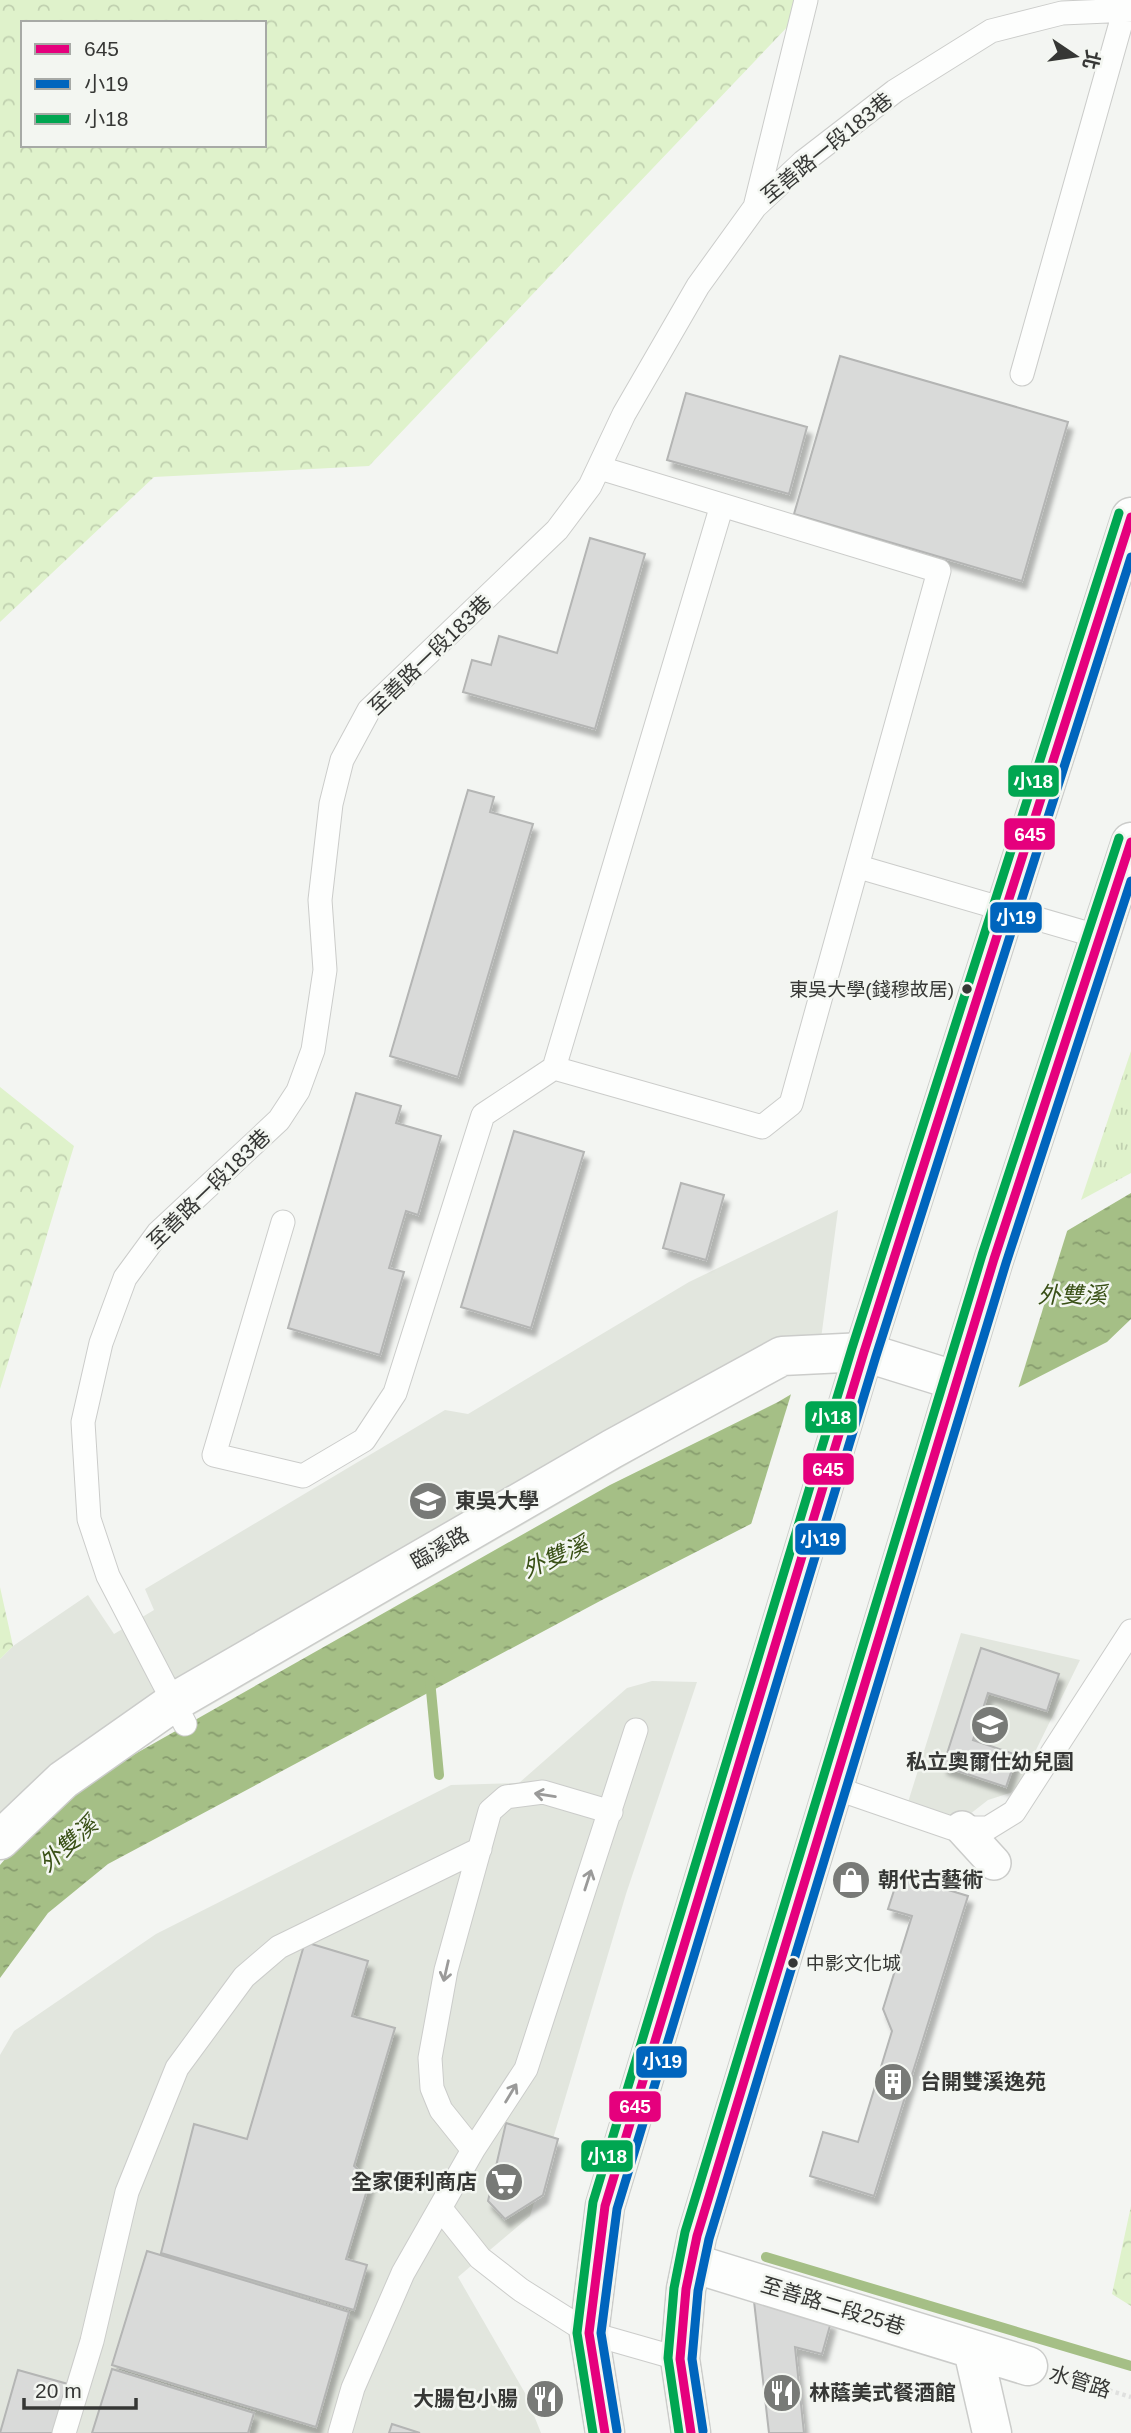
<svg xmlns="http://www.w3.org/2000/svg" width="1131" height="2433" viewBox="0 0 1131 2433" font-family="Arial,'Noto Sans TC',sans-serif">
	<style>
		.built { fill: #e2e6de }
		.grass { fill: url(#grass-tufts) }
		.forest { fill: url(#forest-crowns); fill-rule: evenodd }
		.water { fill: url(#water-ripples) }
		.pier { fill: #f3f5f2 }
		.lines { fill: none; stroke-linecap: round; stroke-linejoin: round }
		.stream { stroke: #a5bf86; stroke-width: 10 }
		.building { fill: #d9dad9; stroke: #b4b5b4; stroke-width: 2; filter: url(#shadow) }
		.service-casing { stroke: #cbccca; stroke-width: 25 }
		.pedestrian-casing { stroke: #cbccca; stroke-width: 36 }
		.minor-casing { stroke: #cbccca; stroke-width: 41 }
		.secondary-casing { stroke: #cbccca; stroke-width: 41 }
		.path { stroke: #dfe0df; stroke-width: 4.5; stroke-dasharray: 3.5 3.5; stroke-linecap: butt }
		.service { stroke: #fdfefd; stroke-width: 23 }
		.pedestrian { stroke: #fdfefd; stroke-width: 33 }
		.minor { stroke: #fdfefd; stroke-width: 38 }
		.secondary { stroke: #fdfefd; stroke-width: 38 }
		.bus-1-casing { stroke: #f3f6f1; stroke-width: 14 }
		.bus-2-casing { stroke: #f3f6f1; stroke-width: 14 }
		.bus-3-casing { stroke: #f3f6f1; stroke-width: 14 }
		.bus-1 { stroke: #e5007d; stroke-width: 9 }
		.bus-2 { stroke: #0065bd; stroke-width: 9 }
		.bus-3 { stroke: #00a651; stroke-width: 9 }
		.oneway { stroke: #9a9a99 }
		.bus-dot { fill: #363735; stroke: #f3f6f1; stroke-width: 2.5 }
		.labels { text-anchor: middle; stroke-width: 5; stroke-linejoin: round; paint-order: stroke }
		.bus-label { font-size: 19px; fill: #363735; stroke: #f3f6f1; text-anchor: end }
		.street-label { font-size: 21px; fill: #363735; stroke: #f3f6f1 }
		.poi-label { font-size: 21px; font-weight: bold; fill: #363735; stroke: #f3f6f1; text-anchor: start }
		.water-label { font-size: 23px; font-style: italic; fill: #395016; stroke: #f3f6f1 }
		.line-badge { stroke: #f3f6f1; stroke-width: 2.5 }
		.badge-label { font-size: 19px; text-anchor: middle; font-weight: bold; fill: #fff }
	</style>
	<defs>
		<pattern id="grass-tufts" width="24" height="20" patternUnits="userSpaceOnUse" patternTransform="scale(1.75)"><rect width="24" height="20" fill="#dff2cb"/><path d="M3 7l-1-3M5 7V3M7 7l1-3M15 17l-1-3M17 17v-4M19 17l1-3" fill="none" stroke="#c0d0af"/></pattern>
		<pattern id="forest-crowns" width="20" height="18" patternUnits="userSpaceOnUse" patternTransform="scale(1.75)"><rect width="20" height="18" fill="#dff2cb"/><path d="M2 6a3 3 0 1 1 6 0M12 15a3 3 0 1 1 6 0" fill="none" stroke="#c0d0af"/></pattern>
		<pattern id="water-ripples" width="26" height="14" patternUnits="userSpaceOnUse" patternTransform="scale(1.75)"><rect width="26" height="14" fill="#a5bf86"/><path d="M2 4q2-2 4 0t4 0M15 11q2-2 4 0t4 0" fill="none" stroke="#879c6e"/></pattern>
		<filter id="shadow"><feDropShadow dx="4.5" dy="8" stdDeviation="2" flood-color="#0004"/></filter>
	</defs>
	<rect width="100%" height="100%" fill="#f3f5f2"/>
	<path class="built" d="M838,1210l-19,144 -752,434 -67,60v-189l13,-13 75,-51 26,39 40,-24 -9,-21 300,-179 23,4 221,-132z
		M961,1633l119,27 -64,131 -28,9 -23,18 -61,-3z
		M652,1681l45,1 -71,212 -96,322 -72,61 67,116 16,40h-541v-378l14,-24 142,-97 295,-149 68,-2 108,-95z"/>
	<path class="grass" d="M1131,1051v122l-50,27z"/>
	<path class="forest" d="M0,0h813l-444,466 -215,11 -154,145zM23,23h241v122h-241z
		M0,1087l74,59 -74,243z
		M0,1587l13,59 -13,13z
		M1131,2206v100l-19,-12z"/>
	<path class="water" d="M1131,1193v126l-24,23 -507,259 -492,263 -60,49 -48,65v-113l59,-68 551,-312 168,-83z"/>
	<path class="pier" d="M1069,1225l-52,167 -267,136 42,-137z"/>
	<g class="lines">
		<path class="stream" d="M430,1680l9,95
			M766,2257l365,109"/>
	</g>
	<path class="building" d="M840,356l228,66 -46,159 -228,-67z
		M686,393l121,34 -18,67 -122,-34z
		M590,538l55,16 -50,175 -132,-37 9,-32 19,5 8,-29 58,17z
		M468,790l26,7 -4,15 43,12 -75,253 -68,-21z
		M356,1093l45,13 -5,17 45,13 -23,79 -12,-4 -17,57 15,4 -24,83 -92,-27z
		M514,1131l70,21 -53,176 -70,-21z
		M681,1183l43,12 -18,65 -43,-12z
		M981,1648l78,26 -12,37 -59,-18 -15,47 44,15 -11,32 -63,-21z
		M899,1875l69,21 -94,300 -64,-20 13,-44 35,10 34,-111 -9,-22 29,-93 -24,-7z
		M305,1942l63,19 -16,55 43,12 -41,138 16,14 -24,79 21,6 -13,45 -193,-57 33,-129 53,15z
		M506,2123l52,16 -15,56 -38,24 -17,-18z
		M147,2251l202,61 -33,115 -204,-62z
		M754,2301l77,21 -9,32 -27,-7 9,86h-35z
		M112,2369l142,44 -6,20h-156z
		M18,2370l50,14 -13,49h-55z
		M392,2424l28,9h-31z"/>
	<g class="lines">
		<defs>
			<path id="service" d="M755,207l51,-207
				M1022,374l102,-362
				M859,867l241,70
				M554,1068l208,59 29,-23 148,-533 -339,-103
				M283,1222l-69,233 89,21 61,-36 31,-47 88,-278 71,-47 168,-563
				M185,1724l-77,-148 -19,-57 -6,-97 18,-79 24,-65 33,-45 121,-113 19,-29 15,-41 12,-80 -5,-70 11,-96 11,-44 27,-50 188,-180 33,-44 34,-72 74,-128 57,-79 48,-45 92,-71 96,-60 71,-18 69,-3
				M832,1787l119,41h37l26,-16 117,-181
				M473,2150l-32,-40 -9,-22 -2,-30 16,-88 44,-159 16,-14 37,-5 68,20
				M441,2209l39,49 41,32 68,43 91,26
				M64,2433l28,-92 35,-149 50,-124 67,-91 35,-30 201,-98
				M340,2433l13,-45 50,-115 70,-123 53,-81 110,-339"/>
			<path id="pedestrian" d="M962,1828l32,35"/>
			<path id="minor" d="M0,1840l63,-60 111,-78 438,-253 170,-93 82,-4 93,29
				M692,2263l336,103
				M973,2350l19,83"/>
			<path id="secondary" d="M605,2433l-16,-100 16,-127 259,-854 267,-835
				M691,2433l-11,-74 6,-70 11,-53 297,-977 137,-417"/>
		</defs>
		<use href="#service" class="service-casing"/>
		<use href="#pedestrian" class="pedestrian-casing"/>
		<use href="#minor" class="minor-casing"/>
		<use href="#secondary" class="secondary-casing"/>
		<path class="path" d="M1062,2376l69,21"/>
		<use href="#service" class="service"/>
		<use href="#pedestrian" class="pedestrian"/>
		<use href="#minor" class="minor"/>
		<use href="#secondary" class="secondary"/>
		<defs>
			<path id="bus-1" d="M605,2433l-16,-100 16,-127 259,-854 267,-835
				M691,2433l-11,-74 6,-70 11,-53 297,-977 137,-417"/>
			<path id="bus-2" d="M617,2431l-16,-98 16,-124 259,-853 255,-799
				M703,2431l-11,-72 6,-68 11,-52 297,-976 125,-382"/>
			<path id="bus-3" d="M593,2433l-16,-100 16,-131 259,-854 267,-835
				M679,2433l-11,-75 6,-70 11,-56 297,-977 137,-417"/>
		</defs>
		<use href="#bus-1" class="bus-1-casing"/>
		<use href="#bus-2" class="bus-2-casing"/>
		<use href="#bus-3" class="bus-3-casing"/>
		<use href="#bus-1" class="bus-1"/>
		<use href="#bus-2" class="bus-2"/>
		<use href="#bus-3" class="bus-3"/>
	</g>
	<defs><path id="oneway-shaft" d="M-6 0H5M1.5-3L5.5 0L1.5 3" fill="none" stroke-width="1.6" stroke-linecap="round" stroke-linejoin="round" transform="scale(1.75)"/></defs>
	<g class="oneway">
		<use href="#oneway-shaft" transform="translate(545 1795) rotate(-171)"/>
		<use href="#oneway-shaft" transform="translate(588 1880) rotate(-72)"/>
		<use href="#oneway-shaft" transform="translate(446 1971) rotate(103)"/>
		<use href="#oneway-shaft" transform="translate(511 2093) rotate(-59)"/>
	</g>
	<defs>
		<symbol id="university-disc" viewBox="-11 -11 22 22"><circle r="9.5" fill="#787a77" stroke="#f3f6f1"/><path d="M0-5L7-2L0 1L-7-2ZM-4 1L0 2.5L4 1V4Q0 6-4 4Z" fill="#fff"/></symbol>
		<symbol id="school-disc" viewBox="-11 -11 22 22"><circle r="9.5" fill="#787a77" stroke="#f3f6f1"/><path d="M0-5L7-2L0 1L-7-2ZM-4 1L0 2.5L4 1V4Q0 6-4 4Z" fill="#fff"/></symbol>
		<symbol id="shop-disc" viewBox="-11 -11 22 22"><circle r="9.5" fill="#787a77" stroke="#f3f6f1"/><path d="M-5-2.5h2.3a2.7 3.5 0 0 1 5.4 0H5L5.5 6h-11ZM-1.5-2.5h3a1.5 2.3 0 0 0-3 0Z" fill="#fff"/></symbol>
		<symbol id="building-disc" viewBox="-11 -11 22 22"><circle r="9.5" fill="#787a77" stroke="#f3f6f1"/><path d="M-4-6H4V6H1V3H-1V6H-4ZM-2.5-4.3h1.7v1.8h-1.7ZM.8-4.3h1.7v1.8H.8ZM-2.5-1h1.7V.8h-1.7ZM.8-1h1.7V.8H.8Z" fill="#fff"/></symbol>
		<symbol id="supermarket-disc" viewBox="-11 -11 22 22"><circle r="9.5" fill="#787a77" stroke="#f3f6f1"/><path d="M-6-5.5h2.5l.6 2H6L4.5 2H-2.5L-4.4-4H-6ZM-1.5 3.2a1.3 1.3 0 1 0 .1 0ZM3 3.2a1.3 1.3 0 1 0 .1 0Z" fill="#fff"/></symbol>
		<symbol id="restaurant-disc" viewBox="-11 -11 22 22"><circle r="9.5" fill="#787a77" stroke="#f3f6f1"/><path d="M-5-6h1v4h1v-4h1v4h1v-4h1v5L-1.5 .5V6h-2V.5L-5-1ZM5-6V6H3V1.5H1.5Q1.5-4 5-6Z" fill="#fff"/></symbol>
	</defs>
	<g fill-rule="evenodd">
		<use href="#university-disc" x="406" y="1479" width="44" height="44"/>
		<use href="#school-disc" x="968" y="1703" width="44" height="44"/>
		<use href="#shop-disc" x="829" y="1858" width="44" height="44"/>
		<use href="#building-disc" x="871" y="2060" width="44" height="44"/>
		<use href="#supermarket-disc" x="482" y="2160" width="44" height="44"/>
		<use href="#restaurant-disc" x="760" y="2371" width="44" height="44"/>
		<use href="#restaurant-disc" x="523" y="2377" width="44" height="44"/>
	</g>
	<g class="bus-dot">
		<circle cx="967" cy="989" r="6"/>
		<circle cx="793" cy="1963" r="6"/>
	</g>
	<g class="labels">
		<g class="bus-label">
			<text x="954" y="996">東吳大學(錢穆故居)</text>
			<text x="806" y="1970" text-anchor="start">中影文化城</text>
		</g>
		<g class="street-label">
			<text transform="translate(827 148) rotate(-39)" y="7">至善路一段183巷</text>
			<text transform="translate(430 655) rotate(-44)" y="7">至善路一段183巷</text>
			<text transform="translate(209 1189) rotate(-44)" y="7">至善路一段183巷</text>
			<text transform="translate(440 1548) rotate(-30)" y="7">臨溪路</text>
			<text transform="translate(833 2306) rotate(17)" y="7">至善路二段25巷</text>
			<text transform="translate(1080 2382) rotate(17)" y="7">水管路</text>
		</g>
		<g class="poi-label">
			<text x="455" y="1508">東吳大學</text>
			<text x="990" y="1769" text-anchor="middle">私立奧爾仕幼兒園</text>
			<text x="878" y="1887">朝代古藝術</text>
			<text x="920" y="2089">台開雙溪逸苑</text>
			<text x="477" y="2189" text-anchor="end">全家便利商店</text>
			<text x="809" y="2400">林蔭美式餐酒館</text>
			<text x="518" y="2406" text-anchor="end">大腸包小腸</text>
		</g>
		<g class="water-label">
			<text x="1072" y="1303">外雙溪</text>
			<text transform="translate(555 1557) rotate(-24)" y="8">外雙溪</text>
			<text transform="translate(68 1844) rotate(-42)" y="8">外雙溪</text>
		</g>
	</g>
	<g class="line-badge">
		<rect x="1007" y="764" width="53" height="34" rx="7" fill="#00a651"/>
		<rect x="1003" y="817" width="53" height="34" rx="7" fill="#e5007d"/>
		<rect x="989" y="901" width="54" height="33" rx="7" fill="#0065bd"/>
		<rect x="804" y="1400" width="54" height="34" rx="7" fill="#00a651"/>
		<rect x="802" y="1452" width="53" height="34" rx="7" fill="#e5007d"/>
		<rect x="794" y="1522" width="53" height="34" rx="7" fill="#0065bd"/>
		<rect x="635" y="2045" width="53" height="34" rx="7" fill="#0065bd"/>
		<rect x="608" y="2090" width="54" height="33" rx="7" fill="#e5007d"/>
		<rect x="580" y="2139" width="54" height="34" rx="7" fill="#00a651"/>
	</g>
	<g class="badge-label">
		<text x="1033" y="788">小18</text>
		<text x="1030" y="841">645</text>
		<text x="1016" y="924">小19</text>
		<text x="831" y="1424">小18</text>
		<text x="828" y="1476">645</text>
		<text x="820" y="1546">小19</text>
		<text x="662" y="2068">小19</text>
		<text x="635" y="2113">645</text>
		<text x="607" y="2163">小18</text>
	</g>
	<rect x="21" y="21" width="245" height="126" fill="#f3f6f1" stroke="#a7aaa6" stroke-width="2"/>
	<rect x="35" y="44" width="35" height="10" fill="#e5007d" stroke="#a7aaa6" stroke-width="2"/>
	<text x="84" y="56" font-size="21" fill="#363735">645</text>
	<rect x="35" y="79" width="35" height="10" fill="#0065bd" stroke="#a7aaa6" stroke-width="2"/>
	<text x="84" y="91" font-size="21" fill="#363735">小19</text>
	<rect x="35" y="114" width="35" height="10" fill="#00a651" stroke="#a7aaa6" stroke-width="2"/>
	<text x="84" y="126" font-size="21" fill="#363735">小18</text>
	<g transform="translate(1075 56) rotate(103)" stroke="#f3f6f1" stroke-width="5" paint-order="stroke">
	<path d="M0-5L12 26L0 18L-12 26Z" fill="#363735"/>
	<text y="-10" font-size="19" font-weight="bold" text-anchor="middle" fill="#363735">北</text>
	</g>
	<path d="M24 2398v10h112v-10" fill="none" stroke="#363735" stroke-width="3.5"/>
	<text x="35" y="2398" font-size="21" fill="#363735" stroke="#f3f6f1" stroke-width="5" paint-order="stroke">20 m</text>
</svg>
